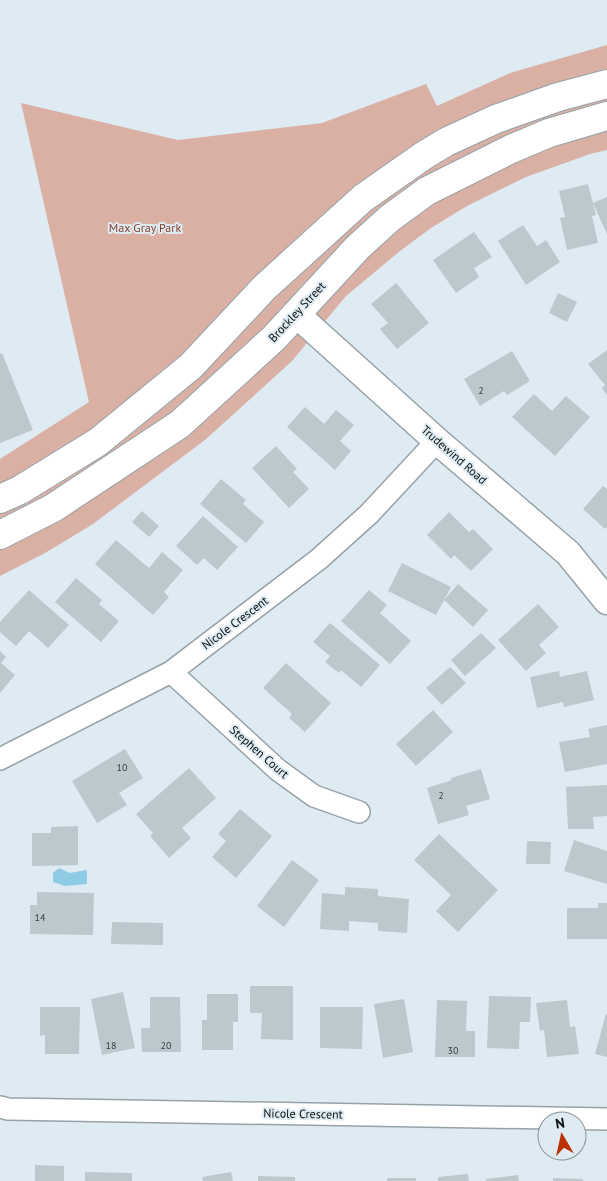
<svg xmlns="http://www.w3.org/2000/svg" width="607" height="1181" viewBox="0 0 607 1181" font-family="'PT Sans',sans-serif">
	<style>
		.green { fill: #dab0a4 }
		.water { fill: #90cbe6 }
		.building { fill: #bbc8ce }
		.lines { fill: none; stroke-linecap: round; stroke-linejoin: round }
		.minor-casing { stroke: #96a2a8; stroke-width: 24 }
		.tertiary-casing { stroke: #96a2a8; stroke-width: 29 }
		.secondary-casing { stroke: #96a2a8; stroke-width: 30 }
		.minor { stroke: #fff; stroke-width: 21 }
		.tertiary { stroke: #fff; stroke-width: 26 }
		.secondary { stroke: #fff; stroke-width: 28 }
		.labels { text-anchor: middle; stroke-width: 4; stroke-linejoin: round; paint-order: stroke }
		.number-label { font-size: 10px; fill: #363c40 }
		.park-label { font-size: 12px; fill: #843e2b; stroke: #deebf2 }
		.street-label { font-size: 12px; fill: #090e10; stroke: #deebf2 }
	</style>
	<rect width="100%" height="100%" fill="#deebf2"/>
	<path class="green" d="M607,45v105l-17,4 -64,23 -59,29 -36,22 -31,23 -54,45 -54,65 -87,79 -112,84 -48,29 -45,23v-117l89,-57 -68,-299 157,37 144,-17 104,-39 11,22 73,-33z"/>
	<path class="water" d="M59,868l11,5 16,-3 1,1v13l-22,2 -12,-4v-9z"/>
	<path class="building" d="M588,184l8,31 -4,1 6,27 -31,7 -7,-32 5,-1 -6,-26z
		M607,197v37l-14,-31z
		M523,225l14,21 9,-6 14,22 -34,23 -28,-44z
		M474,232l18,25 -18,11 5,9 -23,16 -23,-33z
		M396,283l33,40 -32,26 -17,-20 8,-6 -17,-19z
		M558,293l19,9 -10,20 -18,-9z
		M607,350v45l-5,-7 3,-3 -17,-21z
		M512,351l18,30 -23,14 -3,-4 -24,15 -16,-27z
		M2,353l31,77 -33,13v-89z
		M534,394l18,17 14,-15 24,21 -35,39 -43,-39z
		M305,407l19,17 12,-14 18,15 -14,16 11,10 -16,19 -48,-43z
		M276,446l21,23 -4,3 16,17 -20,19 -37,-40z
		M221,479l25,21 -3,4 21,18 -18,21 -46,-39z
		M603,486l4,3v38l-2,2 -22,-20z
		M142,511l17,15 -10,11 -17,-15z
		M449,512l20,20 4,-3 20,20 -22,22 -17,-16 -3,4 -24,-24z
		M203,516l35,31 -21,23 -13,-12 -7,7 -21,-19z
		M116,540l33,28 13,-16 21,18 -19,22 5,5 -16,18 -58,-51z
		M402,563l49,24 -15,28 -48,-24z
		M76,578l26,22 -3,4 20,17 -18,21 -46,-40z
		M458,584l30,26 -15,17 -29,-27z
		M29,590l40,35 -21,23 -19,-17 -13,15 -16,-14v-10z
		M369,590l18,15 -7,8 31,28 -21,23 -49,-43z
		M538,604l21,23 -20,18 7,8 -20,18 -28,-31z
		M330,623l50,42 -19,22 -20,-17 -2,3 -14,-11 5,-6 -17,-14z
		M481,633l15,15 -31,28 -14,-16z
		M0,651l6,6 -5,6 14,12 -15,18z
		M286,663l45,40 -26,29 -16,-14 3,-4 -29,-26z
		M450,667l16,16 -24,22 -16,-17z
		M559,671l1,6 27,-6 7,29 -30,7 -1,-5 -26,6 -7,-31z
		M433,710l20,22 -37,34 -20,-22z
		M607,725v39l-42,8 -6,-30 31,-5 -2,-8z
		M125,749l18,29 -24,15 8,12 -30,18 -25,-42z
		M189,768l27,30 -34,30 9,10 -22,20 -19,-22 3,-3 -17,-19z
		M481,769l9,30 -24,7 3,9 -31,9 -11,-36 25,-8 -1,-2z
		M607,785v31l-14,1 1,12h-26l-2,-42z
		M240,809l32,27 -36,42 -24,-21 14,-16 -8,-7z
		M78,826v39l-46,1v-33h19v-6z
		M439,834l59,56 -40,42 -22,-21 15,-16 -37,-35z
		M574,840l33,11v33l-43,-13z
		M527,841l24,1 -1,22h-24z
		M292,860l27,20 -35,47 -27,-21z
		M345,887l33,2v7l31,3 -2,34 -29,-2v-8l-29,-2v10l-29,-2 2,-36 23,2z
		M37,892l57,1 -1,42 -63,-1v-29h7z
		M598,903h9v36h-40v-31h31z
		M112,922l51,1v22l-52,-1z
		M250,986h43v54l-32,-1 1,-26h-12z
		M123,992l12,56 -33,7 -11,-56z
		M207,994h31v28h-5v28h-31v-30h5z
		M489,996l42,1 -1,25h-10l-1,27 -32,-1z
		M150,997h30l1,55h-39l-1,-24h9z
		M404,999l9,53 -30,6 -9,-54z
		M437,1000l30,1 -1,30h9v26h-40z
		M567,1000l3,27 5,-1 4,28 -32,3 -3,-27 -4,1 -4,-28z
		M40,1007h40l-1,47h-34v-19l-5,1z
		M320,1007h43l-1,42 -42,-1z
		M606,1014h1v43l-12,-3z
		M35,1165l29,1v15h-29z
		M85,1172l47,1v8h-47z
		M231,1172l2,9h-30l-1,-4z
		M468,1174l1,7h-31v-4z
		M518,1175l1,6h-33v-2z
		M258,1176l37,1v4h-37z
		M387,1178h29v3h-29z
		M553,1178l30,1v2h-30z"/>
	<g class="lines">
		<defs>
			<path id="minor" d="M171,672l107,98 36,26 45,16
				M0,759l171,-87 148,-113 50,-45 68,-73
				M0,1107l8,2 599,10"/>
			<path id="tertiary" d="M296,314l141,127 131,112 39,48"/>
			<path id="secondary" d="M0,499l20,-9 78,-48 93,-76 73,-78 99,-90 60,-42 23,-14 50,-23 62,-22 49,-13
				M0,535l53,-27 127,-84 94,-86 84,-91 32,-29 37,-27 84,-42 38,-16 58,-17"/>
		</defs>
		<use href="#minor" class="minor-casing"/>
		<use href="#tertiary" class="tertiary-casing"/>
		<use href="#secondary" class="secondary-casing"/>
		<use href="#minor" class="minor"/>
		<use href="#tertiary" class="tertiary"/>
		<use href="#secondary" class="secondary"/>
	</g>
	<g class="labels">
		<g class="number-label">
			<text x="481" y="394">2</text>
			<text x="122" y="771">10</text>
			<text x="441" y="799">2</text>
			<text x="40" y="921">14</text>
			<text x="111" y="1049">18</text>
			<text x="166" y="1049">20</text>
			<text x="453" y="1054">30</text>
		</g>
		<g class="park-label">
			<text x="145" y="232">Max Gray Park</text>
		</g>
		<g class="street-label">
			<text transform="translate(297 312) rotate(-47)" y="4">Brockley Street</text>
			<text transform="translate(454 455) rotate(41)" y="4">Trudewind Road</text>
			<text transform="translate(235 623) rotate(-37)" y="4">Nicole Crescent</text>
			<text transform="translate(259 752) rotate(41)" y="4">Stephen Court</text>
			<text transform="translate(303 1114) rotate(1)" y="4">Nicole Crescent</text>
		</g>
	</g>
	<g transform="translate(562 1136) rotate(351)"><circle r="24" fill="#deebf2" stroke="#899398"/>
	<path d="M0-4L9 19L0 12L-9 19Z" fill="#ba3200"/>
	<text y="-8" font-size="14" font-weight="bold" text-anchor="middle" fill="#090e10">N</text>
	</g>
</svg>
